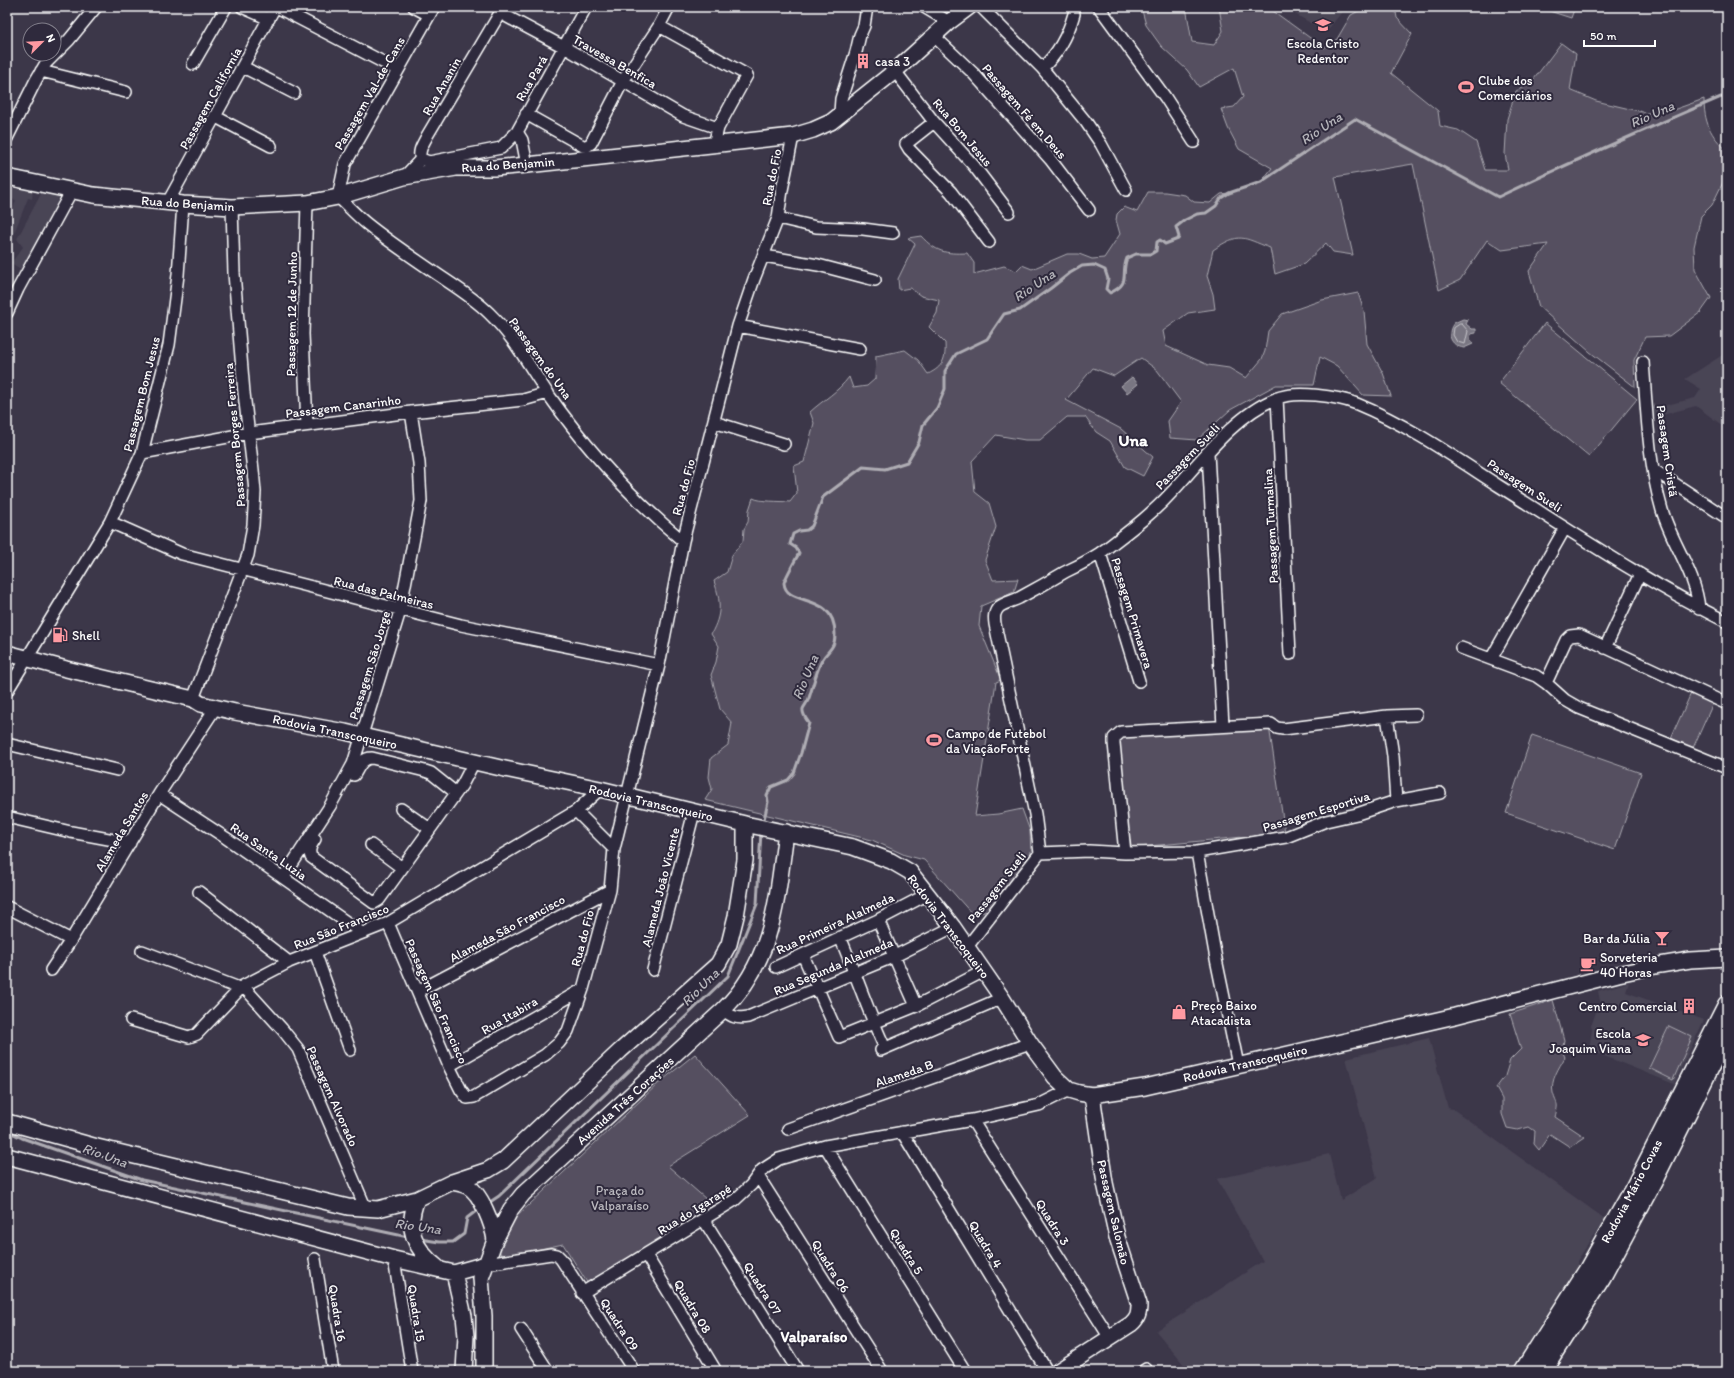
<svg xmlns="http://www.w3.org/2000/svg" width="1734" height="1378" viewBox="0 0 1734 1378" font-family="Itim,sans-serif">
	<style>
		.built { fill: #494455 }
		.green { fill: #555060; stroke: #aaa8b0 }
		.water { fill: #797682; stroke: #afadb4 }
		.lines { fill: none; stroke-linecap: round; stroke-linejoin: round }
		.shore { stroke: #c9c8cd; stroke-width: 1 }
		.stream { stroke: #afadb4; stroke-width: 3 }
		.street-casing { stroke: #fff; stroke-width: 14 }
		.secondary-casing { stroke: #fff; stroke-width: 18 }
		.primary-casing { stroke: #fff; stroke-width: 20 }
		.street { stroke: #2f2a3d; stroke-width: 11 }
		.secondary { stroke: #2f2a3d; stroke-width: 15 }
		.primary { stroke: #2f2a3d; stroke-width: 17 }
		.labels { text-anchor: middle; stroke-width: 4; stroke-linejoin: round; paint-order: stroke }
		.poi-label { font-size: 13px; fill: #fff; stroke: #2f2a3d; text-anchor: start }
		.street-label { font-size: 13px; fill: #fff; stroke: #2f2a3d }
		.park-label { font-size: 13px; fill: #bbb9bf; stroke: #2f2a3d }
		.water-label { font-size: 14px; font-style: italic; fill: #b5b4ba; stroke: #2f2a3d }
		.quarter-label { font-size: 15px; font-weight: bold; fill: #fff; stroke: #2f2a3d }
		.district-label { font-size: 17px; font-weight: bold; fill: #fff; stroke: #2f2a3d }
	</style>
	<rect width="100%" height="100%" fill="#3c3749"/>
	<filter id="ink" filterUnits="userSpaceOnUse"><feTurbulence type="fractalNoise" baseFrequency=".025" numOctaves="2"/><feDisplacementMap in="SourceGraphic" scale="8" xChannelSelector="R" yChannelSelector="G"/><feConvolveMatrix kernelMatrix="1 2 1 2 8 2 1 2 1" color-interpolation-filters="sRGB"/></filter>
	<g filter="url(#ink)">
		<path class="built" d="M1283,7h63l-20,25z
			M11,189h22l-1,10 -4,-1 -16,40 -5,-1v-12l9,-25 -5,-1z
			M41,194l19,1 -33,78 -16,-10 12,-16 -6,-8z
			M1727,352v77l-31,-23 -45,12 -1,-9 45,-11 6,-9 -16,-10z
			M1629,982l-3,10 78,28 -30,64 -85,-34 3,-21 -1,-3 5,-14 6,-2 -4,-19z
			M1429,1038l19,70 5,1 152,110 -28,42v21l-58,89h-330l-33,-40 107,-70 -46,-82 112,-25 12,46 36,-22 -31,-120z"/>
		<path class="green" d="M1141,7h45l6,35 22,3 9,-14 -4,-24h54v4l51,37 13,-9 14,-24 15,-8h29l2,11 15,16 -21,39 47,38 2,15 18,4 18,12 9,28h23l-3,-16 2,-35 9,-28 15,-8 30,-40 15,11 -6,36 26,11 51,12 26,-3 31,-11c0,22 6,37 23,51v27l-1,-1 -14,29 -11,11 -7,31 1,22 16,29 -10,14 -32,24 -24,1 -11,23 1,27 -45,-35 -51,-45 -10,-36 19,-27 -46,6 -15,-10 -27,40 -21,10 -26,-126 -78,13 18,78 -20,-3 -7,-9 -22,21 -29,10 -5,-26c-28,-11 -30,-16 -57,2l-6,26 6,18 2,15 -27,4 -25,18 3,15 42,19 21,3 17,10 16,-19 3,-8 3,-20 14,-17 40,-14 36,-7 6,18 3,33 16,29 8,23 -28,-1 -26,-29 -17,-9 -6,28h-38l-46,25 -33,30 -27,-2 -2,-17 13,-19 -24,-32 -16,-12 -27,18 -21,-8 -27,32 55,29 32,28 -10,19 -18,-9 -15,-26 -14,-9 -11,-15h-18l-27,23h-15l-29,-5 -24,26 3,31 14,11 7,24 -11,33 8,20 25,-1 -4,13 -33,14 -2,20 22,54 -5,2 -21,134 23,-2 24,-5 8,22 1,23 -43,57 -15,4 -49,-55 -19,-5 -33,-15 -167,-40 7,-11 -3,-12 2,-19 17,-13 4,-22 -12,-14 -9,-34 5,-13 3,-16 -8,-12c11,-20 10,-32 3,-53l13,-9 5,-17 11,-14 1,-12 4,-7 1,-12 4,-12c7,4 27,3 37,4l7,-9 -3,-27 10,-4 10,-39 -4,-11c13,-12 28,-20 39,-35l4,11 14,-2 8,-7 1,-23 29,-6 13,10 10,14c15,-7 18,-15 17,-31l-16,-16 8,-14 2,-13 -18,-4 -11,-8 -11,2 -1,-11 17,-35 -7,-6 13,-2c15,16 24,18 46,17l7,10v11l30,-8 12,5 6,-6 10,4 35,-15h12l13,5 12,-1 16,-24 -4,-14 1,-6 7,-7 13,5 11,-20h17l20,3 9,7 16,1 11,-9 8,-1 32,-11 11,-14 -33,-19 -11,-21 -7,-19 13,-2 9,-10 -9,-29 -35,19 -12,-17 -26,-24 -15,-21z
			M1537,7h38l-4,11z
			M1545,323l92,76 -48,58 -90,-74z
			M1692,691l22,10 -21,47 -22,-10z
			M1269,726l16,107 -157,15 -12,-111z
			M1532,735l109,38 -26,77 -109,-37z
			M1553,1000l11,40 -2,11 3,6c-6,11 -15,23 -12,36 4,14 6,8 2,24l30,20 -15,10 -20,-13 -11,16 -5,-6 1,-13 -6,-4 -11,3 -11,-2 -5,-14v-15l-6,-11 9,-12 5,-16 11,-11 -11,-35z
			M1669,1026l23,11 -19,43 -24,-12z
			M695,1054l55,61 -82,51 46,40 -126,78 -25,-40 -60,13 -4,-6 15,-32 145,-136z"/>
		<path class="water" d="M1463,319l5,1 -2,4 6,5h4v4l-5,1 -1,5 3,5 -9,4c-14,-2 -18,-15 -10,-25z
			M1132,377l6,7 -11,9 -6,-7z"/>
		<g class="lines">
			<path class="shore" d="M1460,324h2l6,7 -3,13 -8,-2 -4,-7 1,-7z"/>
			<path class="stream" d="M763,824l5,-22 -1,-7 4,-8 17,-7 6,-7 7,-20 8,-30c-3,-4 -7,-9 -6,-14 1,-3 5,-7 6,-11 4,-12 7,-26 13,-38 6,-11 13,-10 13,-26 0,-43 -49,-26 -51,-51 0,-3 13,-26 15,-30l-3,-5 -6,-4 3,-10 6,-3 8,-1 5,-4 11,-29 40,-30 22,2 22,-7 12,-20 4,-17 14,-17 8,-19v-18l11,-17 31,-15 17,-25 16,-4 31,-22 19,-15 12,-7 12,-1 11,5 3,9 -2,10 4,4c22,-10 10,-18 17,-35l9,-4h15l5,-3 1,-9 3,-2 5,4 13,-5 1,-2 -3,-10 9,-7 12,-6 9,-1 10,-7 5,-8 8,-5 32,-11 94,-63 143,78c73,-35 148,-68 223,-100l6,1
				M7,1131l15,7 120,42 266,57
				M487,1204l12,-8 229,-220 29,-72 4,-73
				M420,1239l19,3h14l11,-8 3,-16 13,-10"/>
			<defs>
				<path id="street" d="M242,7l27,12
					M277,7l121,63
					M414,7l15,8
					M434,7l-89,157 -7,33c10,9 19,19 29,27 20,16 42,31 64,46 20,14 41,26 58,43 25,24 40,53 59,81 38,54 84,105 135,147
					M924,7l25,15
					M981,7l61,61 44,54 15,22 25,46
					M1099,7l66,90 29,45
					M500,13l64,34 119,69 35,12
					M659,26l88,49 -29,53 -4,17
					M934,36l39,37 77,86 39,51
					M193,64l33,-57
					M243,67l51,26
					M1042,68c16,-14 26,-33 32,-54
					M41,71l85,21
					M895,71l39,51 40,44 35,46
					M840,113l1,-14 15,-47 4,-17 4,-9 3,-19
					M526,114l57,32h4l4,-3 32,-62 36,-55 10,-19
					M216,117l55,29
					M934,122l-28,22 3,5 42,43 38,50
					M517,132l5,8 5,25
					M7,138l29,-58 10,-17 23,-23 27,-33
					M421,159l8,3 67,-13 5,-1 16,-16 69,-125
					M404,177l17,-18c-4,-8 3,-16 6,-23l76,-128
					M168,202l107,-195
					M307,203l-4,131 4,91
					M778,218l38,9 47,2 30,4
					M764,256l54,9 57,15
					M7,313l11,-24 54,-99
					M738,326l122,23
					M1643,362c4,49 5,100 19,148 10,34 34,63 37,99
					M1277,398l13,256
					M714,422l70,22
					M142,453l107,-20 162,-21 112,-12 25,-7
					M1208,453l15,273
					M1654,470l73,48
					M110,522l72,32 279,71 198,40
					M1100,553l39,128
					M1461,648l75,28 10,7 19,17 14,8 148,60
					M1605,648l35,-74
					M1491,659l74,-131
					M1546,683l20,-43 4,-4 9,-1 148,69
					M7,691l103,-169 32,-69 27,-108 9,-70 5,-71
					M193,699l55,-144 5,-30 2,-33 -2,-22 -9,-77 -10,-120 -2,-66
					M1387,716l6,40 3,45
					M7,744l110,26
					M354,775c5,-8 8,-17 18,-17l53,13 6,2 25,20
					M159,794l67,44 136,95
					M401,809l29,20
					M576,811l38,38
					M7,817l64,15 59,11
					M315,839c-4,6 -7,11 -4,18l63,46 5,-3 83,-115 12,-23
					M371,845l31,23
					M1197,852l19,107 22,106
					M1040,853l49,-2 36,2 72,-1 89,-15 40,-16 31,-7 39,-13 44,-8
					M1125,853l-11,-110v-5l7,-6 150,-8 6,4 6,1 104,-13 29,-1
					M283,878l47,-72 23,-42 47,-153 21,-110 -2,-38 -8,-51
					M199,892l90,70
					M7,907l64,33
					M878,920l38,86
					M388,923l61,143 12,24 6,8 7,-1 71,-42 14,-12 9,-12 15,-42 27,-99 4,-41 45,-184 24,-124 55,-215 16,-47 24,-61 4,-28 11,-54
					M840,937c16,37 28,75 45,111
					M967,947l73,-94 -5,-39 -40,-190c-1,-7 -1,-12 4,-17 5,-4 14,-6 20,-9 15,-8 31,-17 46,-26 15,-7 29,-14 42,-24 22,-17 45,-34 64,-55 29,-31 64,-78 104,-94 20,-9 62,-3 82,5 51,21 97,53 142,82 75,47 149,97 228,136
					M142,951l97,37
					M315,952l35,98
					M803,955l36,82 77,-31 68,-35
					M776,967l102,-47 50,-26
					M51,970l20,-30 88,-146 57,-87
					M653,970l41,-158
					M243,986l39,43 16,20 68,160
					M418,991l192,-101
					M723,1010c9,7 14,9 25,7l147,-61 58,-29
					M131,1020l58,17 8,-3 46,-48 46,-24 99,-39 188,-112 24,-22
					M881,1050l121,-52
					M449,1066l134,-77
					M972,1120l138,218
					M788,1129l242,-86
					M902,1132l145,239
					M825,1146l140,225
					M758,1176l124,195
					M704,1220l94,151
					M646,1255l70,116
					M315,1259l18,112
					M394,1259l18,112
					M486,1264l65,-10 6,1 4,4 73,112
					M582,1293l153,-93 16,-15 11,-15 17,-11 46,-13 147,-26 67,-15 30,-15
					M521,1329l27,42
					M1143,1371l3,-2"/>
				<path id="secondary" d="M7,177l86,18 90,9 49,3 75,-4 31,-6 66,-20 52,-9h38l33,-3 266,-29 20,-6 18,-8 64,-51 54,-49 20,-15
					M7,653l59,16 127,30 8,5 34,8 110,20 160,37 95,20 145,35 108,23 38,14 19,11 43,55 49,71 28,45 25,34 14,13 10,3 13,2 53,-8 310,-71 163,-42 42,-9 30,-5 37,-2
					M7,1122l90,25 251,60 30,2 39,-10 35,-17 36,-12 15,-9 117,-110 98,-87 11,-20 7,-28 9,-56v-36
					M7,1156l387,103 60,14 32,-9
					M452,1182c5,1 11,2 15,4 14,6 26,40 28,54
					M417,1199c-12,29 -3,50 21,69
					M454,1273l10,43 2,20 -2,35
					M484,1371v-55l-3,-38 14,-38 16,-31 12,-15 200,-184c51,-49 54,-112 63,-178
					M1058,1371l73,-47c7,-6 8,-11 8,-20l-22,-67 -12,-54 -13,-88"/>
				<path id="primary" d="M1523,1371l65,-102 46,-81 93,-184
					M1542,1371l60,-94 51,-95 74,-148"/>
			</defs>
			<use href="#street" class="street-casing"/>
			<use href="#secondary" class="secondary-casing"/>
			<use href="#primary" class="primary-casing"/>
			<use href="#street" class="street"/>
			<use href="#secondary" class="secondary"/>
			<use href="#primary" class="primary"/>
		</g>
	</g>
	<defs>
		<symbol id="school-bare" viewBox="-9 -9 18 18"><path d="M0-5L7-2L0 1L-7-2ZM-4 1L0 2.5L4 1V4Q0 6-4 4Z" fill="#ff9aa2" stroke="#2f2a3d" stroke-width="2.5" paint-order="stroke"/></symbol>
		<symbol id="building-bare" viewBox="-9 -9 18 18"><path d="M-4-6H4V6H1V3H-1V6H-4ZM-2.5-4.3h1.7v1.8h-1.7ZM.8-4.3h1.7v1.8H.8ZM-2.5-1h1.7V.8h-1.7ZM.8-1h1.7V.8H.8Z" fill="#ff9aa2" stroke="#2f2a3d" stroke-width="2.5" paint-order="stroke"/></symbol>
		<symbol id="stadium-bare" viewBox="-9 -9 18 18"><path d="M0-5a6.5 5 0 1 0 0 10a6.5 5 0 1 0 0-10ZM-3.5-1.8h7v3.6h-7Z" fill="#ff9aa2" stroke="#2f2a3d" stroke-width="2.5" paint-order="stroke"/></symbol>
		<symbol id="fuel-bare" viewBox="-9 -9 18 18"><path d="M-5.5-6h7V0h2V4h1.3V-2.5L3-4.5l.8-.8L6-3V5H2.5V1h-1V6h-7ZM-4.2-4.7v3.2H.2V-4.7Z" fill="#ff9aa2" stroke="#2f2a3d" stroke-width="2.5" paint-order="stroke"/></symbol>
		<symbol id="bar-bare" viewBox="-9 -9 18 18"><path d="M-6-5H6L.8 .8V4.5H3.5V6h-7V4.5H-.8V.8Z" fill="#ff9aa2" stroke="#2f2a3d" stroke-width="2.5" paint-order="stroke"/></symbol>
		<symbol id="cafe-bare" viewBox="-9 -9 18 18"><path d="M-5.5-4.5H6V0H3Q3 3.5 0 3.5H-2.5Q-5.5 3.5-5.5 0ZM3-3.2v2h1.7v-2ZM-6 4.5H4V6H-6Z" fill="#ff9aa2" stroke="#2f2a3d" stroke-width="2.5" paint-order="stroke"/></symbol>
		<symbol id="shop-bare" viewBox="-9 -9 18 18"><path d="M-5-2.5h2.3a2.7 3.5 0 0 1 5.4 0H5L5.5 6h-11ZM-1.5-2.5h3a1.5 2.3 0 0 0-3 0Z" fill="#ff9aa2" stroke="#2f2a3d" stroke-width="2.5" paint-order="stroke"/></symbol>
	</defs>
	<g fill-rule="evenodd">
		<use href="#school-bare" x="1312" y="14" width="22" height="22"/>
		<use href="#building-bare" x="852" y="50" width="22" height="22"/>
		<use href="#stadium-bare" x="1455" y="76" width="22" height="22"/>
		<use href="#fuel-bare" x="49" y="624" width="22" height="22"/>
		<use href="#stadium-bare" x="923" y="729" width="22" height="22"/>
		<use href="#bar-bare" x="1651" y="927" width="22" height="22"/>
		<use href="#cafe-bare" x="1577" y="953" width="22" height="22"/>
		<use href="#building-bare" x="1678" y="995" width="22" height="22"/>
		<use href="#shop-bare" x="1168" y="1001" width="22" height="22"/>
		<use href="#school-bare" x="1632" y="1029" width="22" height="22"/>
	</g>
	<g class="labels">
		<g class="poi-label">
			<text x="1323" y="48" text-anchor="middle">Escola Cristo<tspan x="1323" dy="15">Redentor</tspan></text>
			<text x="875" y="66">casa 3</text>
			<text x="1478" y="85">Clube dos<tspan x="1478" dy="15">Comerciários</tspan></text>
			<text x="72" y="640">Shell</text>
			<text x="946" y="738">Campo de Futebol<tspan x="946" dy="15">da ViaçãoForte</tspan></text>
			<text x="1650" y="943" text-anchor="end">Bar da Júlia</text>
			<text x="1600" y="962">Sorveteria<tspan x="1600" dy="15">40 Horas</tspan></text>
			<text x="1191" y="1010">Preço Baixo<tspan x="1191" dy="15">Atacadista</tspan></text>
			<text x="1677" y="1011" text-anchor="end">Centro Comercial</text>
			<text x="1631" y="1038" text-anchor="end">Escola<tspan x="1631" dy="15">Joaquim Viana</tspan></text>
		</g>
		<g class="street-label">
			<text transform="translate(615 61) rotate(30)" y="5">Travessa Benfica</text>
			<text transform="translate(531 78) rotate(-60)" y="5">Rua Pará</text>
			<text transform="translate(441 86) rotate(-60)" y="5">Rua Ananin</text>
			<text transform="translate(369 93) rotate(-60)" y="5">Passagem Val-de-Cans</text>
			<text transform="translate(210 98) rotate(-61)" y="5">Passagem Californía</text>
			<text transform="translate(1025 111) rotate(49)" y="5">Passagem Fé em Deus</text>
			<text transform="translate(963 132) rotate(50)" y="5">Rua Bom Jesus</text>
			<text transform="translate(508 164) rotate(-4)" y="5">Rua do Benjamin</text>
			<text transform="translate(771 177) rotate(-79)" y="5">Rua do Fio</text>
			<text transform="translate(188 203) rotate(4)" y="5">Rua do Benjamin</text>
			<text transform="translate(291 314) rotate(-89)" y="5">Passagem 12 de Junho</text>
			<text transform="translate(541 358) rotate(54)" y="5">Passagem do Una</text>
			<text transform="translate(141 394) rotate(-76)" y="5">Passagem Bom Jesus</text>
			<text transform="translate(343 406) rotate(-7)" y="5">Passagem Canarinho</text>
			<text transform="translate(234 435) rotate(-95)" y="5">Passagem Borges Ferreira</text>
			<text transform="translate(1668 451) rotate(82)" y="5">Passagem Cristã</text>
			<text transform="translate(1187 456) rotate(-46)" y="5">Passagem Sueli</text>
			<text transform="translate(1525 485) rotate(33)" y="5">Passagem Sueli</text>
			<text transform="translate(683 487) rotate(-75)" y="5">Rua do Fio</text>
			<text transform="translate(1270 526) rotate(-93)" y="5">Passagem Turmalina</text>
			<text transform="translate(384 592) rotate(14)" y="5">Rua das Palmeiras</text>
			<text transform="translate(1133 613) rotate(73)" y="5">Passagem Primavera</text>
			<text transform="translate(369 665) rotate(-73)" y="5">Passagem São Jorge</text>
			<text transform="translate(335 731) rotate(12)" y="5">Rodovia Transcoqueiro</text>
			<text transform="translate(651 802) rotate(13)" y="5">Rodovia Transcoqueiro</text>
			<text transform="translate(1316 811) rotate(-17)" y="5">Passagem Esportiva</text>
			<text transform="translate(121 831) rotate(-59)" y="5">Alameda Santos</text>
			<text transform="translate(269 851) rotate(35)" y="5">Rua Santa Luzia</text>
			<text transform="translate(660 887) rotate(-76)" y="5">Alameda João Vicente</text>
			<text transform="translate(996 887) rotate(-52)" y="5">Passagem Sueli</text>
			<text transform="translate(835 923) rotate(-25)" y="5">Rua Primeira Alalmeda</text>
			<text transform="translate(341 926) rotate(-22)" y="5">Rua São Francisco</text>
			<text transform="translate(949 926) rotate(53)" y="5">Rodovia Transcoqueiro</text>
			<text transform="translate(507 928) rotate(-28)" y="5">Alameda São Francisco</text>
			<text transform="translate(582 938) rotate(-75)" y="5">Rua do Fio</text>
			<text transform="translate(833 966) rotate(-23)" y="5">Rua Segunda Alalmeda</text>
			<text transform="translate(437 1001) rotate(66)" y="5">Passagem São Francisco</text>
			<text transform="translate(509 1015) rotate(-30)" y="5">Rua Itabira</text>
			<text transform="translate(1245 1063) rotate(-13)" y="5">Rodovia Transcoqueiro</text>
			<text transform="translate(904 1073) rotate(-19)" y="5">Alameda B</text>
			<text transform="translate(333 1096) rotate(66)" y="5">Passagem Alvorado</text>
			<text transform="translate(625 1100) rotate(-42)" y="5">Avenida Três Corações</text>
			<text transform="translate(1631 1191) rotate(-62)" y="5">Rodovia Mário Covas</text>
			<text transform="translate(694 1209) rotate(-32)" y="5">Rua do Igarapé</text>
			<text transform="translate(1114 1212) rotate(77)" y="5">Passagem Salomão</text>
			<text transform="translate(1053 1222) rotate(58)" y="5">Quadra 3</text>
			<text transform="translate(986 1244) rotate(59)" y="5">Quadra 4</text>
			<text transform="translate(907 1251) rotate(58)" y="5">Quadra 5</text>
			<text transform="translate(831 1266) rotate(58)" y="5">Quadra 06</text>
			<text transform="translate(763 1288) rotate(58)" y="5">Quadra 07</text>
			<text transform="translate(693 1306) rotate(59)" y="5">Quadra 08</text>
			<text transform="translate(338 1313) rotate(81)" y="5">Quadra 16</text>
			<text transform="translate(417 1313) rotate(81)" y="5">Quadra 15</text>
			<text transform="translate(620 1324) rotate(57)" y="5">Quadra 09</text>
		</g>
		<g class="park-label">
			<text x="620" y="1195">Praça do<tspan x="620" dy="15">Valparaíso</tspan></text>
		</g>
		<g class="water-label">
			<text transform="translate(1652 114) rotate(-24)" y="5">Rio Una</text>
			<text transform="translate(1321 128) rotate(-34)" y="5">Rio Una</text>
			<text transform="translate(1034 285) rotate(-34)" y="5">Rio Una</text>
			<text transform="translate(805 677) rotate(-67)" y="5">Rio Una</text>
			<text transform="translate(700 987) rotate(-45)" y="5">Rio Una</text>
			<text transform="translate(105 1155) rotate(20)" y="5">Rio Una</text>
			<text transform="translate(418 1226) rotate(8)" y="5">Rio Una</text>
		</g>
		<g class="quarter-label">
			<text x="814" y="1342">Valparaíso</text>
		</g>
		<g class="district-label">
			<text x="1133" y="446">Una</text>
		</g>
	</g>
	<rect width="1734" height="1378" fill="none" stroke="#2f2a3d" stroke-width="24"/>
	<rect x="12" y="12" width="1710" height="1354" fill="none" stroke="#fff" stroke-width="1.5" filter="url(#ink)"/>
	<g transform="translate(42 42) rotate(66)"><circle r="19" fill="#2f2a3d" stroke="#827f8b"/>
	<path d="M0-3L7 15L0 10L-7 15Z" fill="#ff9aa2"/>
	<text y="-6" font-size="11" font-weight="bold" text-anchor="middle" fill="#ffffff">N</text>
	</g>
	<path d="M1584 40v6h71v-6" fill="none" stroke="#ffffff" stroke-width="2"/>
	<text x="1590" y="40" font-size="12" fill="#ffffff" stroke="#2f2a3d" stroke-width="3" paint-order="stroke">50 m</text>
</svg>
